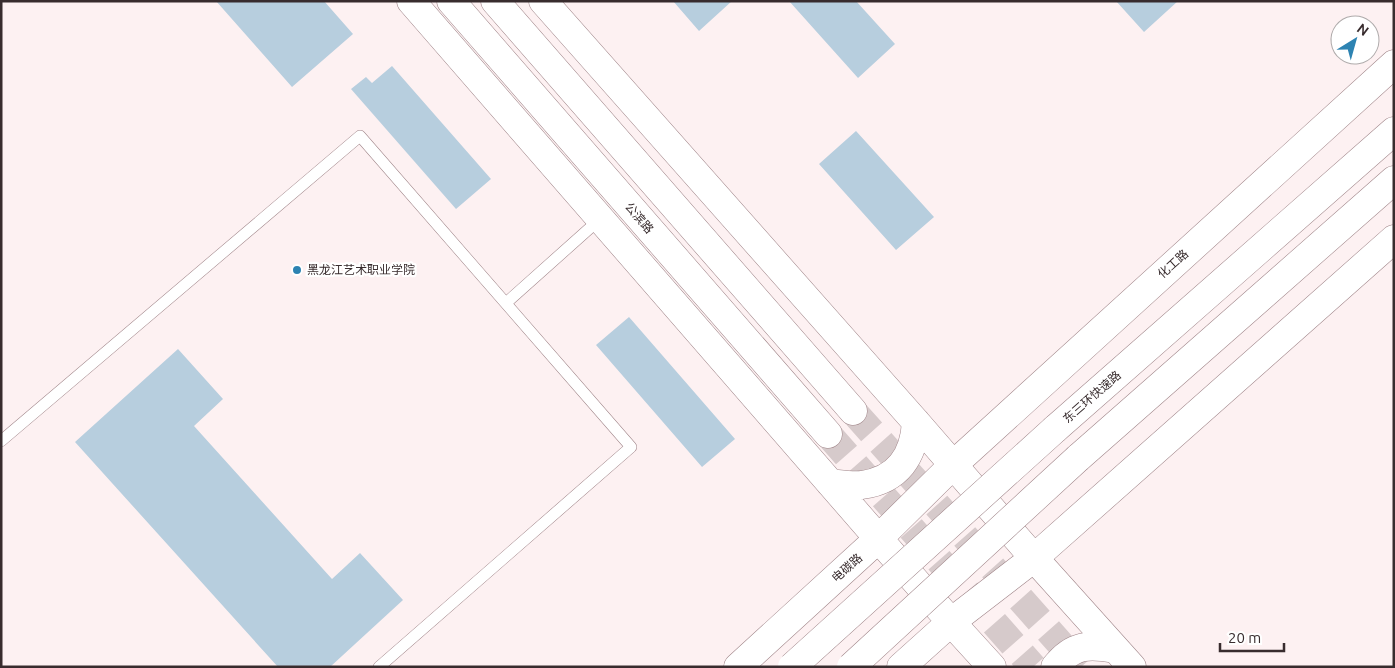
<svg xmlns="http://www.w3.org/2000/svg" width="1395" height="668" viewBox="0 0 1395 668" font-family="Ubuntu,'Noto Sans SC',sans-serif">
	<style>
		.building { fill: #b7cede }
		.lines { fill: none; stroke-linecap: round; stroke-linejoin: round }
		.highway-tunnel { stroke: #d6cacb; stroke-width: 28; stroke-dasharray: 28 14; stroke-linecap: butt }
		.lane-casing { stroke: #9f8488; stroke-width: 12 }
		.primary-casing { stroke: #9f8488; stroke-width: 29 }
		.highway-casing { stroke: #9f8488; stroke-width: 29 }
		.lane { stroke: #fff; stroke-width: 11 }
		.primary { stroke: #fff; stroke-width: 28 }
		.highway { stroke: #fff; stroke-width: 28 }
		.highway-bridge-casing { stroke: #9f8488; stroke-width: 29; stroke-linecap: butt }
		.highway-bridge { stroke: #fff; stroke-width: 28 }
		.poi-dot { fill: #2d83b2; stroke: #fff; stroke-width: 2 }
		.labels { text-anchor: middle; stroke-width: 4.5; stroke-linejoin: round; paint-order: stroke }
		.street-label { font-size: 12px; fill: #382c2e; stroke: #fff }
		.poi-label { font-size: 12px; fill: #382c2e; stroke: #fff; text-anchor: start }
	</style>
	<rect width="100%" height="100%" fill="#fdf1f2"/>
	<path class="building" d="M216,1h108l29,33 -61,53z
		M673,1h59l-33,30z
		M789,1h67l39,43 -37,34z
		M1116,1h62l-34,31z
		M392,66l99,113 -35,30 -105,-120 15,-12 6,6z
		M856,131l78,86 -38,33 -77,-86z
		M629,317l106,122 -33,28 -106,-122z
		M178,349l45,50 -29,27 138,153 28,-26 43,47 -73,67h-52l-203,-225z"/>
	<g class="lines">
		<path class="highway-tunnel" d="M853,411l228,256
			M828,434l205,233"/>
		<defs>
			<path id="lane" d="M506,303l94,-84
				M1,441l359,-305 271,311 -252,220"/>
			<path id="primary" d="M1034,558l98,109
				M951,622l41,45
				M1055,667c18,-23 34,-23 60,-18"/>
			<path id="highway" d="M411,1l540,621
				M451,1l377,433
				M495,1l358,410
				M543,1l373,421 118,136
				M1055,429l339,-298
				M1078,458l316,-278
				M830,483c10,1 21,3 32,2 36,-5 52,-29 54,-63
				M738,667l140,-128 75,-74 441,-401
				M901,667l50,-45 83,-64 360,-319"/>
		</defs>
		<use href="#lane" class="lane-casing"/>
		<use href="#primary" class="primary-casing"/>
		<use href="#highway" class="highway-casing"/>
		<use href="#lane" class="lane"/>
		<use href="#primary" class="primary"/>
		<use href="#highway" class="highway"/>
		<defs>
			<path id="highway-bridge" d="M792,667l263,-238
				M851,667l227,-209"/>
		</defs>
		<use href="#highway-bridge" class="highway-bridge-casing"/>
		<use href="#highway-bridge" class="highway-bridge"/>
	</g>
	<circle class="poi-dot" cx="297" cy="270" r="5"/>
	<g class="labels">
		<g class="street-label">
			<text transform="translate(639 218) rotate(49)" y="4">公滨路</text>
			<text transform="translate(1173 264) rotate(-42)" y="4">化工路</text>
			<text transform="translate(1092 397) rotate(-41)" y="4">东三环快速路</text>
			<text transform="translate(847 568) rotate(-42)" y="4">电碳路</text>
		</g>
		<g class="poi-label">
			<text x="307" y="274">黑龙江艺术职业学院</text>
		</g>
	</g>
	<rect width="1395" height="668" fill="none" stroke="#382c2e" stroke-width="5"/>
	<g transform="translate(1355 40) rotate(37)"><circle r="24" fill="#ffffff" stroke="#afabab"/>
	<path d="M0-4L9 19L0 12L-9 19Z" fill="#2d83b2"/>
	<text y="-8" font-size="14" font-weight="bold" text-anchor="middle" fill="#382c2e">N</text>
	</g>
	<path d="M1220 643v8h64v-8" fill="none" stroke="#382c2e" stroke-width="2.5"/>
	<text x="1228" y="643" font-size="15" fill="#382c2e" stroke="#ffffff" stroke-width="4" paint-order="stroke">20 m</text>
</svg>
